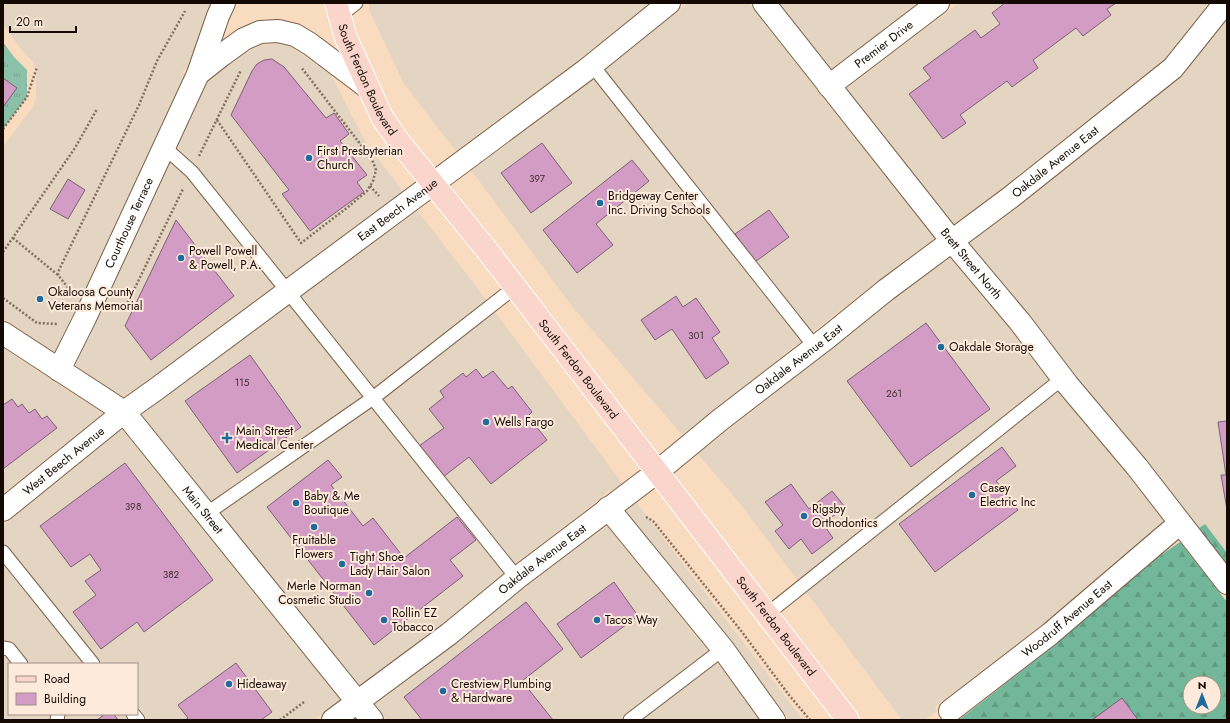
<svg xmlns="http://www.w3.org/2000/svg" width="1230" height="723" viewBox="0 0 1230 723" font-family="Jost,sans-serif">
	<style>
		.commercial { fill: #e3d5c2; fill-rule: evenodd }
		.forest { fill: url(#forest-firs); fill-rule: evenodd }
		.park { fill: url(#park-tufts) }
		.building { fill: #d29cc5; stroke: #7d6076 }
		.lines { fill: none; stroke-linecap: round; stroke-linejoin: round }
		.service-casing { stroke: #7b6049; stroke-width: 15 }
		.minor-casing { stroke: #7b6049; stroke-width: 24 }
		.tertiary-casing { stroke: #7b6049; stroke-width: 24 }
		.primary-casing { stroke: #fff; stroke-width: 24 }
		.path { stroke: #826e5d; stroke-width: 2.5; stroke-dasharray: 2 2; stroke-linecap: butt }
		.service { stroke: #fff; stroke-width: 13 }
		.minor { stroke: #fff; stroke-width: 22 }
		.tertiary { stroke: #fff; stroke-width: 22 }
		.primary { stroke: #f9d5cb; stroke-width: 22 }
		.poi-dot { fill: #206a9d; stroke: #fdeadb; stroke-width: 1.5 }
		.labels { text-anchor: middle; stroke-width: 4; stroke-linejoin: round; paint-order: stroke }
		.number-label { font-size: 10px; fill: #442e34 }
		.street-label { font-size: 12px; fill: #140a03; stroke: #fdeadb }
		.poi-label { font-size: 12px; fill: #140a03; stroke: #fdeadb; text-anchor: start }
	</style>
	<defs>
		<pattern id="forest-firs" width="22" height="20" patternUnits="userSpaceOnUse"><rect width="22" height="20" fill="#72b799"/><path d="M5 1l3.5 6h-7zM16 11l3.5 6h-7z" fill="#629c82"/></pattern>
		<pattern id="park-tufts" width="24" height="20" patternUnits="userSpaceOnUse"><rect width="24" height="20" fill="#8bc1a8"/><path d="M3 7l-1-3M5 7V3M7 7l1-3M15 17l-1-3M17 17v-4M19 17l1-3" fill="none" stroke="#77a48f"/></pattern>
	</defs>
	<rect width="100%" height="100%" fill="#f9dbc0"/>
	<path class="commercial" d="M3,3h208l-22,63 -6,5 2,4 -110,236 -20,42 -52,-35v-171l31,-42 2,-7v-28l-3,-8 -12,-13 -16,-22 -2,-4z
		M369,3h282l-71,56 -124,92 -52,-67 -35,-74z
		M688,3h61l71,91 6,10 1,-1 108,135 -55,41 -198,156 -111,-130 -100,-135 122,-90z
		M778,3h140l-87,67z
		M959,3h251l-44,55 -161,128 -51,38 -108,-135z
		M1227,20l-1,161 1,372 -22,-28 -6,3 -54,-70 -70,-83 -46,-61 -60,-71 49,-35 161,-130z
		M277,44l14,3 40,28 36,70 36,46 -253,188 -27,18 -49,-32 133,-282 21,-17 21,-15 13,-6z
		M417,210l55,71 150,202 -12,9 -1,-2 -8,8 -90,69 -68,56 -83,63 -219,-271z
		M950,258l62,73 47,61 70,83 35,46 -120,102 -109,84 2,4 -13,9h-22l-160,-214 -44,-52 195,-154z
		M3,348l100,65 -100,81z
		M122,429l219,271 -28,20h-310v-194zM9,664h128v50h-128z
		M636,502l37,49 130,169h-14l-57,-79 -106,-130z
		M607,525l108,133 45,62h-373l-12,-15 80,-61 69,-56z"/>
	<path class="forest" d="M1205,524l22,29v11l-28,-36z
		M1180,542l47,60v118h-268l97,-76 105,-89zM1190,683h24v24h-24z"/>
	<path class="park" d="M3,42l11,15 13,13v27l-24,32z"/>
	<path class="building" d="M1005,3h111l-9,6 4,6 -28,21 -7,-8 -43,32 5,8 -26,19 -5,-6 -47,34 6,8 -23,16 -34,-45 22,-16 -8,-10 52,-38 6,8 19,-14 -8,-11z
		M272,59l12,8 42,51 8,-5 15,21 -9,7 27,34 -10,7 7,10 -54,39 -28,-37 7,-4 -58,-75 21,-44 5,-7 7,-4z
		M3,78l14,10 -14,19z
		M542,143l30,40 -41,30 -30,-40z
		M632,160l17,21 -53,43 17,21 -36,28 -34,-43z
		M68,179l17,11 -17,29 -18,-10z
		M769,210l20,27 -34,25 -20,-28z
		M176,220l58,76 -83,64 -26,-34z
		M676,296l7,11 13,-9 24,34 -8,6 17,25 -23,16 -34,-50 -17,11 -14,-20z
		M926,323l64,86 -79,58 -64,-86z
		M250,355l51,72 -64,46 -52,-72z
		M476,369l7,9 10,-7 15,18 4,-3 20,26 -4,4 19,24 -56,44 -22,-27 -26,20 -24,-31 25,-18 -15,-19 15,-12 -4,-6 23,-18 3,4z
		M12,399l6,8 4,-3 7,9 6,-4 7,10 5,-3 10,12 -54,41v-64z
		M1227,421v89l-6,-35h5l-8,-53z
		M1002,447l14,19 -20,15 22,29 -83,62 -36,-48z
		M328,460l14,17 -11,8 32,41 10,-8 31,40 53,-41 19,23 -26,20 13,16 -89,69 -107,-138z
		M125,463l88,117 -69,52 -7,-10 -36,27 -28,-37 23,-17 -11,-14 16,-11 -11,-16 -19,13 -31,-41z
		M791,484l18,25 23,-18 13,16 -22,17 10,14 -21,16 -11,-15 -12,10 -14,-18 8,-6 -18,-23z
		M614,582l24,34 -57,42 -24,-34z
		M526,602l37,47 -41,32 31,39h-131l-18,-23z
		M236,663l36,49 -11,8h-76l3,-2 -10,-13z
		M1122,698l16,22h-46z
		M105,714h9l4,6h-21z"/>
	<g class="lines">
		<defs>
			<path id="service" d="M339,16l17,-13
				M592,65l223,282
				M164,147l28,25 325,406
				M206,514l167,-116 142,-111
				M3,552l90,112
				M766,615l297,-237
				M3,648l6,1 12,15
				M133,714l5,6
				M57,720l1,-6
				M630,720l93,-71"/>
			<g id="minor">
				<path id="s1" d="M764,3l188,238 68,81 47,62 70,83 90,116"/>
				<path d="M198,74l24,-19 22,-16 16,-7 18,-1 17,4 15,9 57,43"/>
				<path id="s2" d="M829,86l109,-83"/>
				<path id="s3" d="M59,370l26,-52 113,-244 20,-58 6,-13"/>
				<path d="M608,508l115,141 51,71"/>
				<path id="s4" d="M3,510l121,-98 31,-22 431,-320 83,-67"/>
				<path id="s5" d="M950,711l100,-77 130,-111"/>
				<path id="s6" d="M333,720l116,-86 68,-56 140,-106 63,-52 108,-83 58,-47 125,-93 162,-129 52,-65"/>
			</g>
			<g id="tertiary">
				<path id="s7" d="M3,333l121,79 248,308"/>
			</g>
			<g id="primary">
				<path id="s8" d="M336,3l10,35 36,79 18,26 86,106 362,471"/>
			</g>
		</defs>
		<use href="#service" class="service-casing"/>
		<use href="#minor" class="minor-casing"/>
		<use href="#tertiary" class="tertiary-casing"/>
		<use href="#primary" class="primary-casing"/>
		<path class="path" d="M217,120l84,123 47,-36 19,-16 6,-10 3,-11 -3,-8 -12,-17 -60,-78
			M3,129l24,-32 10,-30
			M199,156l42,-86
			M370,186l9,10
			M13,238l45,37
			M3,252l72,-104 22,-39
			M73,294l-15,-19 1,-5 80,-165 18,-44 28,-50
			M3,298l34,25 21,1
			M116,305l8,4 5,-9 54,-111
			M646,517l7,4 89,111 47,63 21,25
			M280,720l24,-18"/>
		<use href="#service" class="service"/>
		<use href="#minor" class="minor"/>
		<use href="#tertiary" class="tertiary"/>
		<use href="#primary" class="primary"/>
	</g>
	<g class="poi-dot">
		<circle cx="309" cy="158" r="4"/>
		<circle cx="600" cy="203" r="4"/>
		<circle cx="181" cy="258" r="4"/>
		<circle cx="40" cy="299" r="4"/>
		<circle cx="941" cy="347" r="4"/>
		<circle cx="486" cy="422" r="4"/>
		<path d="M225 432h4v4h4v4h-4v4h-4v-4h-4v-4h4z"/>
		<circle cx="972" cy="495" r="4"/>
		<circle cx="296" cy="503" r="4"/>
		<circle cx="804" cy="516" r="4"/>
		<circle cx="314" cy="527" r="4"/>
		<circle cx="342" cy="564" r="4"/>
		<circle cx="369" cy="593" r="4"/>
		<circle cx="384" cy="620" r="4"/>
		<circle cx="597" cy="620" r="4"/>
		<circle cx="229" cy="684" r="4"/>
		<circle cx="443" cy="691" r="4"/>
	</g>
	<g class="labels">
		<g class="number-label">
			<text x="537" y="182">397</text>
			<text x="696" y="339">301</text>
			<text x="242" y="386">115</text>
			<text x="894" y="397">261</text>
			<text x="133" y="510">398</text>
			<text x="171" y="578">382</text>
		</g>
		<g class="street-label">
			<text dy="4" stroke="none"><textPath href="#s2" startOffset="69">Premier Drive</textPath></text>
			<text dy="4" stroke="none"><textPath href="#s8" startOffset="83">South Ferdon Boulevard</textPath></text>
			<text dy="4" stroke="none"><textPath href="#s6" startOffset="913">Oakdale Avenue East</textPath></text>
			<text dy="4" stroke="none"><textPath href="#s4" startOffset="496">East Beech Avenue</textPath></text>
			<text dy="4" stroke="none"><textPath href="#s3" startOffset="163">Courthouse Terrace</textPath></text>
			<text dy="4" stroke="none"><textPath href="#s1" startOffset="333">Brett Street North</textPath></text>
			<text dy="4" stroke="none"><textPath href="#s6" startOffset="589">Oakdale Avenue East</textPath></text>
			<text dy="4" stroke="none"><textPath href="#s8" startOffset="443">South Ferdon Boulevard</textPath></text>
			<text dy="4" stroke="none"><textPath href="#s4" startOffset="78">West Beech Avenue</textPath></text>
			<text dy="4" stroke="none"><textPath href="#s7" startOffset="270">Main Street</textPath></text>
			<text dy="4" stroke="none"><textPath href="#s6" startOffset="264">Oakdale Avenue East</textPath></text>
			<text dy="4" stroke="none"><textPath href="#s5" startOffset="149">Woodruff Avenue East</textPath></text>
			<text dy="4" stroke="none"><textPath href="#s8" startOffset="767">South Ferdon Boulevard</textPath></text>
		</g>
		<g class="poi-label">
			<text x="317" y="155">First Presbyterian<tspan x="317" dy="14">Church</tspan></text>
			<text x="608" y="200">Bridgeway Center<tspan x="608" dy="14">Inc. Driving Schools</tspan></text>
			<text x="189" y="255">Powell Powell<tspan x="189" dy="14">&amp; Powell, P.A.</tspan></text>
			<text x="48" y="296">Okaloosa County<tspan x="48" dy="14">Veterans Memorial</tspan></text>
			<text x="949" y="351">Oakdale Storage</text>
			<text x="494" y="426">Wells Fargo</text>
			<text x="236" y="435">Main Street<tspan x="236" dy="14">Medical Center</tspan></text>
			<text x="980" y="492">Casey<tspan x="980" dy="14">Electric Inc</tspan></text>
			<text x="304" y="500">Baby &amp; Me<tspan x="304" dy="14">Boutique</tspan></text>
			<text x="812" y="513">Rigsby<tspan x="812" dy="14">Orthodontics</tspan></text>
			<text x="314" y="544" text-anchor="middle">Fruitable<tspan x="314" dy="14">Flowers</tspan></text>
			<text x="350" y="561">Tight Shoe<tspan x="350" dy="14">Lady Hair Salon</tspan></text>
			<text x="361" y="590" text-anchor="end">Merle Norman<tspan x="361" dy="14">Cosmetic Studio</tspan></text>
			<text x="392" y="617">Rollin EZ<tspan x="392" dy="14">Tobacco</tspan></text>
			<text x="605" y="624">Tacos Way</text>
			<text x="237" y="688">Hideaway</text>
			<text x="451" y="688">Crestview Plumbing<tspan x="451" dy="14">&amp; Hardware</tspan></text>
		</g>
	</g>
	<rect width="1230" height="723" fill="none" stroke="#140a03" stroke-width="8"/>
	<rect x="8" y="663" width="130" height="52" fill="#fdeadb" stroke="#a09085"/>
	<rect x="16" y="676" width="20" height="6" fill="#f9d5cb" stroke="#a09085"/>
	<text x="44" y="683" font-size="12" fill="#140a03">Road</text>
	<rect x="16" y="693" width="20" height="12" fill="#d29cc5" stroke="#a09085"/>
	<text x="44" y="703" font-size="12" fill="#140a03">Building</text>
	<g transform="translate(1202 695)"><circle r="19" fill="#fdeadb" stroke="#a09085"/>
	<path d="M0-3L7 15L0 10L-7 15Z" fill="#206a9d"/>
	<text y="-6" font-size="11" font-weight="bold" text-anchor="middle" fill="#140a03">N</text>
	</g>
	<path d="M10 26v6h66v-6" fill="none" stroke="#140a03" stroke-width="2"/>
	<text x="16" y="26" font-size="12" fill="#140a03" stroke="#fdeadb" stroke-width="3" paint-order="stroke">20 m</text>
</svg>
